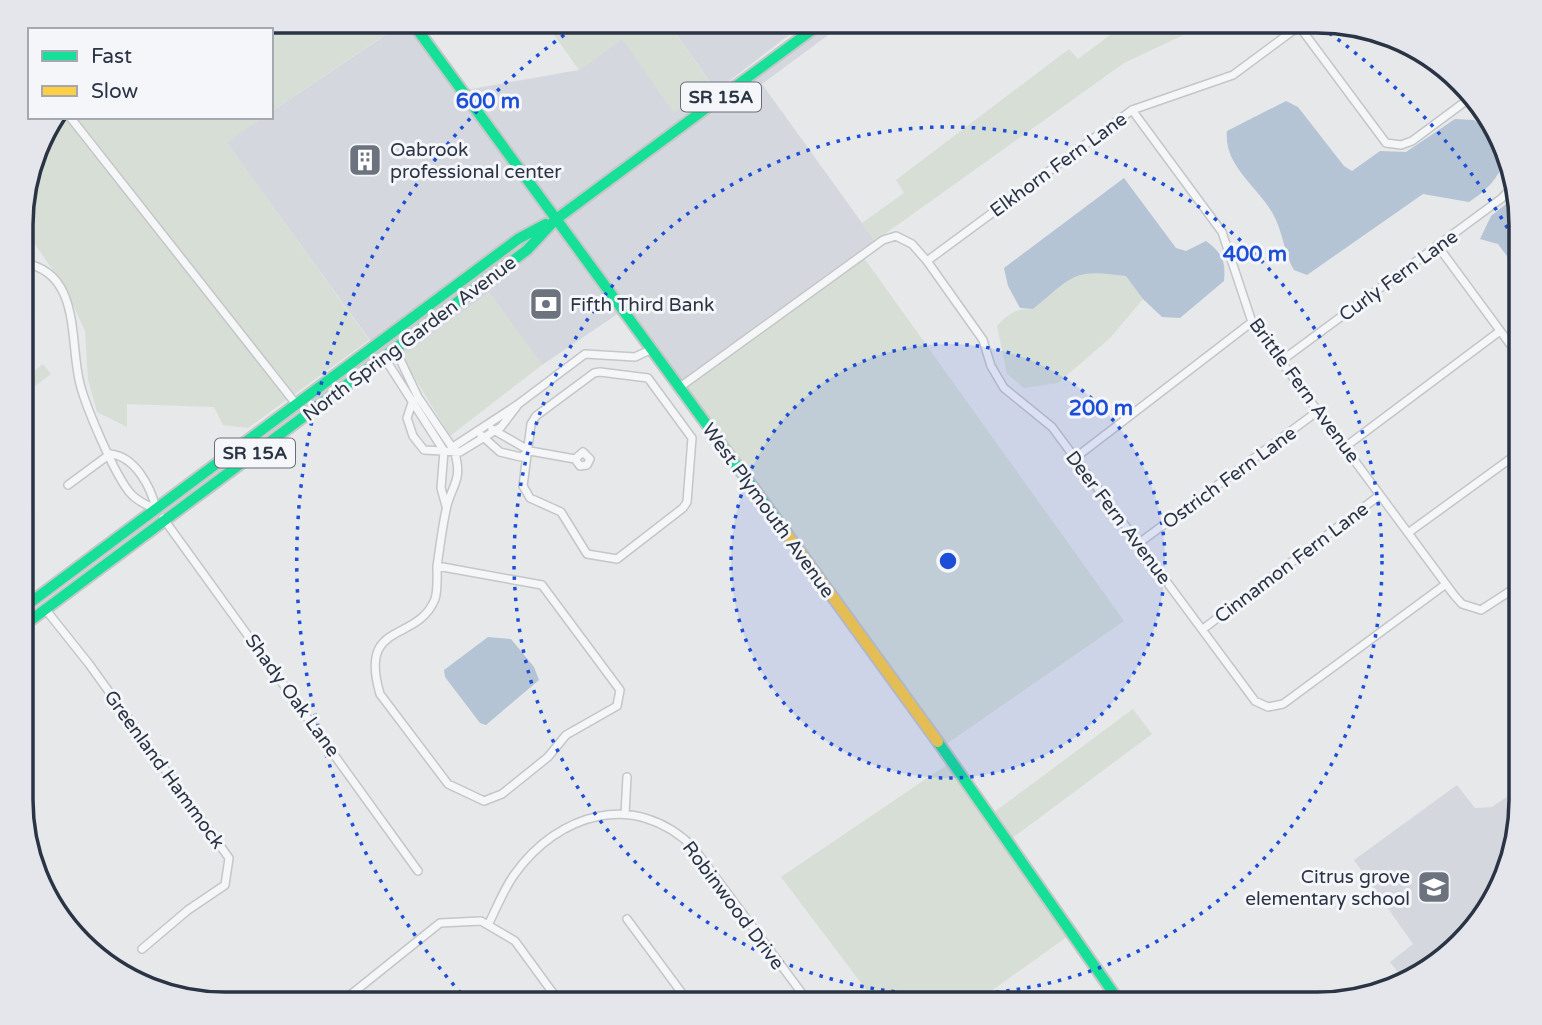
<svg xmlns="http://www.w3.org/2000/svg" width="1542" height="1025" viewBox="0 0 1542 1025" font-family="'Varela Round',sans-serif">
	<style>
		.built { fill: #d4d7dd }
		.green { fill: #d6ded6 }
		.water { fill: #b4c4d5 }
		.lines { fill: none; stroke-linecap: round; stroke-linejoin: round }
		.street-casing { stroke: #c4c6c8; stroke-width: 10 }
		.fast-casing { stroke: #c4c6c8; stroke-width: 14 }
		.slow-casing { stroke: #c4c6c8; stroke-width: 14 }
		.street { stroke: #f5f6f7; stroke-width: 7 }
		.fast { stroke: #16e098; stroke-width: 10 }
		.slow { stroke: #ffcf43; stroke-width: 10 }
		.ring { fill: none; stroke: #1d4ed8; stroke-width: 3.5; stroke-dasharray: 3.5 7 }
		.labels { text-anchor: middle; stroke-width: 6; stroke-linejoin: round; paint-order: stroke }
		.shield { fill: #f4f6f9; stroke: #676e7b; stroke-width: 2 }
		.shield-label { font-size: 18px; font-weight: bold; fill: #2b3445 }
		.poi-label { font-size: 19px; fill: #2b3445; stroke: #f4f6f9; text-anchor: start }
		.street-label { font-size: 19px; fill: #2b3445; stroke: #f4f6f9 }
		.rim { fill: none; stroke: #2b3445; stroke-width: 3.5 }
		.centre { fill: #1d4ed8; stroke: #f4f6f9; stroke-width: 3.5 }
		.ring-label { font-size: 21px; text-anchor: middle; font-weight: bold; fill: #1d4ed8; stroke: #f4f6f9; stroke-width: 6; stroke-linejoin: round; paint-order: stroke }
	</style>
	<rect width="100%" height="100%" fill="#e6e8ea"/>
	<path class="built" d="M406,21l143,198 -177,124 -146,-201 37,-25h8v-5z
		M667,21h140l-251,194 -90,-125 113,-20 43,-31 90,46z
		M830,21h17l-85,63 113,157 -194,141 -120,-161z
		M554,226l65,87 -77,52 -53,-72 -87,64 -2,-8z
		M1457,785l18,23 17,-1 22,-15 7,9v12l-35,101 -67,63 -14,4 -15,-19 23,-18 -59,-84z"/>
	<path class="green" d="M225,21h180l-134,91v-82h-90z
		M544,21h123l45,65 -38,27 -52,-74 -43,31z
		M1129,21h84l-89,42 -249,178 -13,-18 42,-30 -8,-13 173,-131 9,10z
		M55,117h208l-36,26 142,197 -121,88 -25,-3 -9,-18 -87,-3v23l-30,-15 -9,-33 -3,-48 -19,-42 -43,-62v-28l19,-65z
		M864,258l260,363 -179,124 -260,-357z
		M1089,271l37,4 17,24 -33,39 -52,45 -34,5 -17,-14 -10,-48c11,-12 20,-18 36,-17l39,-32z
		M489,293l53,72 -92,71 -48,-79z
		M43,364l8,10 -21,16 -7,-10z
		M1133,709l19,25 -141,105 -18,-26z
		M948,764l120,172 -95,68h-96l-96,-127z"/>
	<path class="water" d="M1286,101l12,6 46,59 8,5 28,-20 26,1 49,-33 19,1 14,10 11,14 6,18c-9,18 -19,29 -36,40l-46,-8 -116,81 -13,-5c-10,-17 -11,-38 -21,-56 -15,-27 -50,-49 -46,-83z
		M1124,178l52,70 10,3 20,-10c16,12 20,20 18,40l-44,37 -18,-1 -19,-18 -17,-23c-55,-8 -52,0 -93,33l-13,-1 -12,-22 -4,-18z
		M1516,196l5,16v63l-23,-31 -18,-5 11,-23z
		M488,637l23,2 23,28 5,13 -53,45 -6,-2 -35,-46 -1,-7z"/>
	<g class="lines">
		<defs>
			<path id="street" d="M1299,26l87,117 15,2 11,-4 58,-43
				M1473,101l24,32
				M1132,110l90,122 30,90 202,273 8,9 19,6 40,-26
				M70,117l226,287
				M1437,245l84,114
				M927,261l205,-151 101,-35 73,-54
				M23,263c59,9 46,79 57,121 6,23 36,95 52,111 7,7 15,10 23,14
				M395,349l23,48 36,53c10,32 -3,34 -8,60 -4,18 -6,37 -9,56
				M389,354v11l55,86 -3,37 5,18
				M1281,361l221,-163 11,-12
				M600,372l48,6 44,60 -5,64 -4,6 -66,51 -30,-5 -26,-42 -31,-14 -7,-12 8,-62 5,-8 58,-43z
				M680,387l203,-147 13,-4 16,8 15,17 56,79 8,26 13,22 48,39 203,274 13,6 15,-3 163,-120
				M418,397l-6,6 -5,15 6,18 11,14 36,2 41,-25 16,-21
				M492,429l38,22 45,8 5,7 7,-1 3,-6 -7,-7 -8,7
				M481,435l19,17 21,5 9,-6
				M1345,447l155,-116
				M454,450l2,-5 61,-40 68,-51 50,3 17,-8
				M110,454c25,2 41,33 46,55
				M1075,458l177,-136
				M68,485l42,-31
				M163,518l255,353
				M1408,533l113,-82
				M1139,543l179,-132
				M437,566l105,19 78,105 -3,16 -51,29 -18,22 -46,37 -18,7 -36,-17 -68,-90c-22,-75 37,-50 55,-95 3,-9 2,-23 2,-33z
				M46,610l43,54 140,194 -4,27 -37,25 -46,39
				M1203,629l177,-134
				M625,814l2,-37
				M627,919l63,85
				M489,923c8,-16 15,-34 25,-48 44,-62 121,-85 179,-28l117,157
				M339,1004l101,-81 41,-2 34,20 46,63"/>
			<path id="fast" d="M411,21l376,513
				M23,608l495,-369 28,-15
				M23,626l504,-376 28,-30 269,-199
				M938,742l183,262"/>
			<path id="slow" d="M787,534l151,208"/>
		</defs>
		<use href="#street" class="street-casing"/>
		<use href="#fast" class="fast-casing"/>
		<use href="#slow" class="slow-casing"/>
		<use href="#street" class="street"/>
		<use href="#fast" class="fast"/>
		<use href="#slow" class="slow"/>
	</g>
	<circle cx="948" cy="561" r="217" fill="#1d4ed8" fill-opacity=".12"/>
	<g class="ring">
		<circle cx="948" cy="561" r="217"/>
		<circle cx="948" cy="561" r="434"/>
		<path d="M468 1001A651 651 0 0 1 584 21M1312 21A651 651 0 0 1 1520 250"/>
	</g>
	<defs>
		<symbol id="building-square" viewBox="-11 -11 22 22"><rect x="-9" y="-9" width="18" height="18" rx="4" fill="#6c737f" stroke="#f4f6f9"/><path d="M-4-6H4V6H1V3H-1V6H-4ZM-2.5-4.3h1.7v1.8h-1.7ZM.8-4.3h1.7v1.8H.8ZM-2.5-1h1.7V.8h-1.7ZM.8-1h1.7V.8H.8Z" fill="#fff"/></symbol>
		<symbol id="bank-square" viewBox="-11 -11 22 22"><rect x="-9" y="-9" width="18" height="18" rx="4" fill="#6c737f" stroke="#f4f6f9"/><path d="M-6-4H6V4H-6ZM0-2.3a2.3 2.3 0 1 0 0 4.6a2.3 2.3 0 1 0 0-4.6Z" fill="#fff"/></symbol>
		<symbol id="school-square" viewBox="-11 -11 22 22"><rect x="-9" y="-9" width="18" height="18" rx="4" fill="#6c737f" stroke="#f4f6f9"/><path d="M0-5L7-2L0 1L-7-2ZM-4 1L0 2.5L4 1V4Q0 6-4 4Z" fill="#fff"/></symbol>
	</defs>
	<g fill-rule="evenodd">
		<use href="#building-square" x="346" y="141" width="38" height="38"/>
		<use href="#bank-square" x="527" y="285" width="38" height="38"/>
		<use href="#school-square" x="1415" y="868" width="38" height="38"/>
	</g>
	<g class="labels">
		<g class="shield">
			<rect x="681" y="82.5" width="80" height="29" rx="5"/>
			<rect x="215" y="438.5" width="80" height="29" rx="5"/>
		</g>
		<g class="shield-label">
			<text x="721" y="103">SR 15A</text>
			<text x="255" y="459">SR 15A</text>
		</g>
		<g class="poi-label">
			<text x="390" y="156">Oabrook<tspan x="390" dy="22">professional center</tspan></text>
			<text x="570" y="311">Fifth Third Bank</text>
			<text x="1410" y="883" text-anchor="end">Citrus grove<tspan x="1410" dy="22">elementary school</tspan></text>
		</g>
		<g class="street-label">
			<text transform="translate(1058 164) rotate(-36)" y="7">Elkhorn Fern Lane</text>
			<text transform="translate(1398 275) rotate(-36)" y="7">Curly Fern Lane</text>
			<text transform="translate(409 338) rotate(-37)" y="7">North Spring Garden Avenue</text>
			<text transform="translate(1305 390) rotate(54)" y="7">Brittle Fern Avenue</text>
			<text transform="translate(1229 477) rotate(-36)" y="7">Ostrich Fern Lane</text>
			<text transform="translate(769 510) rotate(54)" y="7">West Plymouth Avenue</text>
			<text transform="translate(1119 517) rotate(53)" y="7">Deer Fern Avenue</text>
			<text transform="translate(1291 562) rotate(-37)" y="7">Cinnamon Fern Lane</text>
			<text transform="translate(293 695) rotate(54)" y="7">Shady Oak Lane</text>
			<text transform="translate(165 769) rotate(54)" y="7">Greenland Hammock</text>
			<text transform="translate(734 905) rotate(53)" y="7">Robinwood Drive</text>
		</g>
	</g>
	<path d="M0 0H1542V1025H0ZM225 33H1317A192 192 0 0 1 1509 225V800A192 192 0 0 1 1317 992H225A192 192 0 0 1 33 800V225A192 192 0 0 1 225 33Z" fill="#e4e6eb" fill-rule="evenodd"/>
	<path class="rim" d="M225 33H1317A192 192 0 0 1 1509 225V800A192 192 0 0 1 1317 992H225A192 192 0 0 1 33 800V225A192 192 0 0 1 225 33Z"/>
	<circle cx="948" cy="561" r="10" class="centre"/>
	<g class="ring-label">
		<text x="488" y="108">600 m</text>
		<text x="1255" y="261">400 m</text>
		<text x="1101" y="415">200 m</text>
	</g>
	<rect x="28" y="28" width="245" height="91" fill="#f4f6f9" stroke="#a4a8b1" stroke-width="2"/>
	<rect x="42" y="51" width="35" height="10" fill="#16e098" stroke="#a4a8b1" stroke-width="2"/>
	<text x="91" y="63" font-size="21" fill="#2b3445">Fast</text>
	<rect x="42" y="86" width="35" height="10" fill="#ffcf43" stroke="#a4a8b1" stroke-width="2"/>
	<text x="91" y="98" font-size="21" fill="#2b3445">Slow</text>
</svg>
